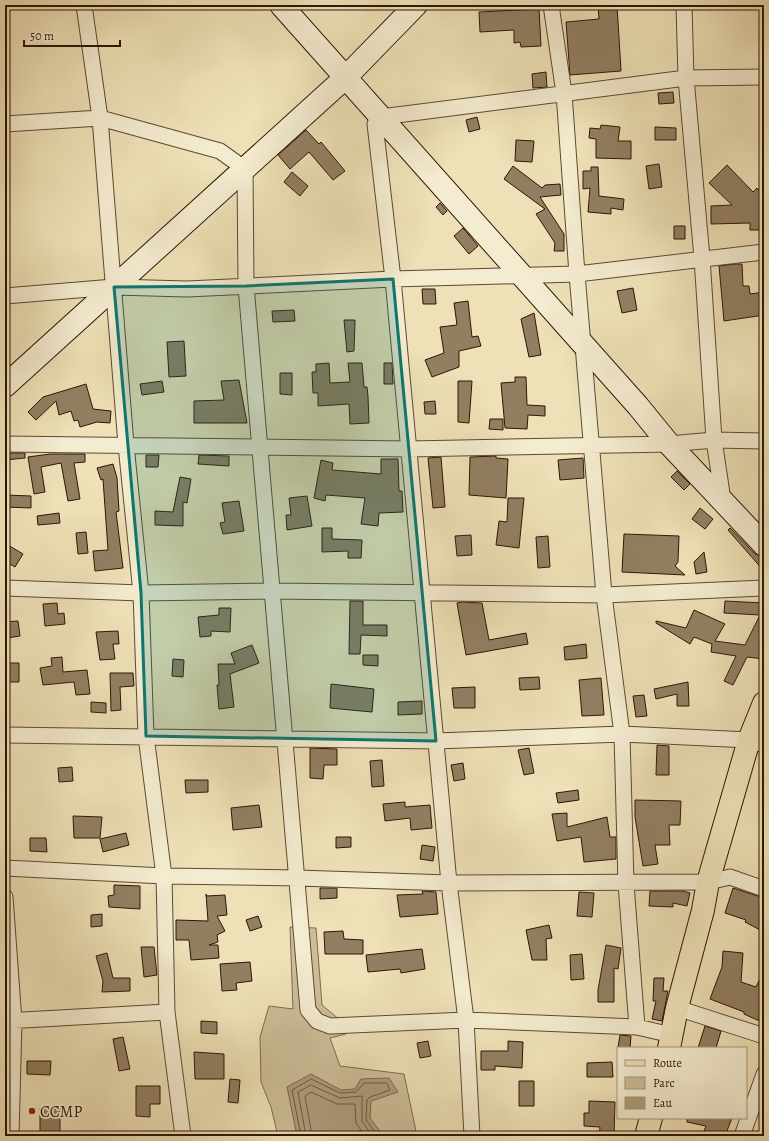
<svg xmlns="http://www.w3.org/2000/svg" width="769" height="1141" viewBox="0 0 769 1141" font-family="Alegreya,serif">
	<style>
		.green { fill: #cdbe99; stroke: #7e6a4f }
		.water { fill: #ad9c7a; stroke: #7a664b }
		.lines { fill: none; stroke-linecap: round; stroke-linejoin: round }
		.shore { stroke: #6e5840; stroke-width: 1 }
		.building { fill: #927f62; stroke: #2e1505 }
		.street-casing { stroke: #5e4832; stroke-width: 17 }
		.secondary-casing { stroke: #2e1505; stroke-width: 24 }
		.primary-casing { stroke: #2e1505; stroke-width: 24 }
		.street { stroke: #f4ecd0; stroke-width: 15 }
		.secondary { stroke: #f4ecd0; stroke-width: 22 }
		.primary { stroke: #eee1b7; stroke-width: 22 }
		.marked { fill: #0f766e; fill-opacity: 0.2; stroke: #0f766e; stroke-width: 3; stroke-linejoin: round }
		.poi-dot { fill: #8f2418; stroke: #f4ecd0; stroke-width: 1.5 }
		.labels { text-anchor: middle; stroke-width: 3.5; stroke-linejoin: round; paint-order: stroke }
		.poi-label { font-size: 16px; fill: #2e1505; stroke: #f4ecd0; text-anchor: start }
	</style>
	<rect width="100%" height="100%" fill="#eee1b7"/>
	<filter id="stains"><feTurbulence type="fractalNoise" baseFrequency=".005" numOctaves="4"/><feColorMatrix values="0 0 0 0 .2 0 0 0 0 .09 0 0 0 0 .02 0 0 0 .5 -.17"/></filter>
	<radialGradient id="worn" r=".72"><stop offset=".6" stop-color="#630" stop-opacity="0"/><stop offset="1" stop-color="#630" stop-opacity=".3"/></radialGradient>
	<path class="green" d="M290,927l26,1 6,77 25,21 -1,8 -16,4 10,28 64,8 13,62h-139l-7,-29 -10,-25 -1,-45 9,-31 24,3z"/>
	<path class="water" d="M311,1074l30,16 14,-1 6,-10 28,-1 9,14 -27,9 -1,17 12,16v2h-85l-10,-49z"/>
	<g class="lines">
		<path class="shore" d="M301,1136l-9,-46 19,-11 29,14 16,-1 8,-9h23l3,7 -20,7 -3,3 -1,20 12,16
			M306,1136l-8,-44 13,-7 29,13 22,-2v25l10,15
			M312,1136l-7,-40 6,-4 26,12h18l1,19 9,13"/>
	</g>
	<path class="building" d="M598,5h19l4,66 -51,4 -4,-53 33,-3z
		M539,9l2,37 -20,1 -1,-5 -6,1v-13l-34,2 -1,-20z
		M546,72l1,15 -14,1 -1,-14z
		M673,92l1,11 -15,1 -1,-11z
		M477,117l3,12 -11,3 -3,-12z
		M601,125l19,2 -2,14h13v18l-35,-1v-19l-7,-1 1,-10 10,1z
		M655,127l21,1v12h-21z
		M306,130l13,14 2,-2 24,29 -12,9 -24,-28 -19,17 -12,-14z
		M516,140l18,1 -2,21 -17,-1z
		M659,164l3,23 -13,2 -3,-23z
		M727,165l26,27 4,-4 7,9v33h-14v-7l-39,1v-18l21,-1 -23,-22z
		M513,166l29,22 3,-3 15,-1 1,11 -21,2 24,37v17h-10l1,-8 -19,-29 9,-5 -41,-30z
		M591,167h7l1,29 25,3 -1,11 -12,-2v6l-23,-2 2,-24 -7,1v-18h8z
		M292,172l16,14 -8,10 -16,-14z
		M440,203l7,8 -4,4 -7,-8z
		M674,226h11v13h-11z
		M463,228l15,18 -9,8 -15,-18z
		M735,264h7l1,22h6l1,8 14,-2v23l-40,6 -5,-55z
		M633,288l4,22 -15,3 -5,-22z
		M422,289h13l1,15h-13z
		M468,301l4,36 6,-1 3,10 -22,5v16l-27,10 -7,-17 19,-7 -4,-26 17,-2 -3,-22z
		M294,310l1,11 -22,1 -1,-11z
		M534,313l7,42 -12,2 -8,-38z
		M344,320h11l-1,31 -7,1z
		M184,341l2,35 -17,1 -2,-35z
		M329,363l1,20 20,-1 -2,-19h14l2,24h3l1,9 1,27 -19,1 -1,-20 -31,2v-13h-5l-1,-21h4v-8z
		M384,363h8l1,21h-9z
		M280,373h12v22l-12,-1z
		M515,377h11l1,28 18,1v10l-17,-1 -1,14 -22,-1 -4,-45 14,-1z
		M239,380l8,43h-53v-22l30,-1 -3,-19z
		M162,381l2,11 -22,3 -2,-11z
		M458,381h14l-3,42 -11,-1z
		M86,384l7,25 18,2 -1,12 -13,-1 -17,5 -2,-7 -4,1 -3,-10 -12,4 -3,-14 -20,19 -8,-8 15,-15z
		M435,401l1,13h-11l-1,-12z
		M490,419h13v11l-14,-1z
		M5,453h20v5l-20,2z
		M50,454h35v8l-11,1 6,36 -12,2 -7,-38 -20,4 4,25 -11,2 -6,-37z
		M146,455h13l-1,12h-12z
		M199,455l30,1v10l-31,-2z
		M496,456v2l12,1 -2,39 -37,-3 1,-38z
		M441,457l4,50 -12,1 -5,-50z
		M583,458l1,20 -24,2 -2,-20z
		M381,459h17l1,32h3l1,21 -24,1 -1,13 -17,-2 4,-26 -39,-3 -1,6 -11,-3 7,-38 12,3 -1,7 49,4z
		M113,464l4,14 2,33 -3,1 7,56 -28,3 -2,-20 15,-1 -5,-71 -2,1 -4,-12z
		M677,471l13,13 -6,6 -13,-13z
		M180,477l11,2 -4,24 -4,-1v24l-28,-1v-14l18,1z
		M5,495l26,1v12l-26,-1z
		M307,496l5,30 -25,4 -1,-15h5l-2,-17z
		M508,498h16l-5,50 -23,-3 3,-24 8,1z
		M239,501l5,30 -21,3 -3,-11 5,-1 -3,-19z
		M700,508l13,11 -8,10 -13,-10z
		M59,513l1,10 -22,2 -1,-9z
		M322,528h10v11l30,1 -1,18h-13v-7l-26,1z
		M730,528l25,26 9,3v14l-36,-41z
		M86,532l2,21 -10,1 -2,-21z
		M624,534l55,2 -1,26 -3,4 10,9 -63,-3z
		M471,535l1,20 -15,1 -2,-20z
		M548,536l2,31 -12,1 -2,-31z
		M8,545l15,9 -8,13 -10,-6v-11z
		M704,552l3,20 -11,2 -2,-12z
		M350,601h13v24h24v11l-26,-1 -1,19h-11z
		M725,601l39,2v56l-17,-2 -14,28 -9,-4 12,-25 -25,-4 1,-8 -18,-7 -4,7 -34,-21v-2l30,7 8,-18 31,14 -10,17 30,4 15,-30 -36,-2z
		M462,602l20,1 7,37 37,-7 2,11 -62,11 -9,-52z
		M57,603l1,11 6,-1 1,11 -20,2 -2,-22z
		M219,608h12l-1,24 -19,-1v5l-11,1 -2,-20 21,-2z
		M18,621l2,15 -13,2 -2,-16z
		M118,631l1,13h-6l2,15 -15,1 -4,-28z
		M586,644l1,14 -22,2 -1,-13z
		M252,645l7,18 -29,11 4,33 -15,2 -2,-24h2l-1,-21h17l-4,-11z
		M363,655h15v11l-15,-1z
		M62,657l1,15 24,-2 3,24 -14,1 -2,-13 -31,3 -3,-17 12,-2 -1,-8z
		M173,659l11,1 -1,17 -11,-1z
		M6,663h13v19h-13z
		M110,673h23l1,13 -14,1 1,23 -10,1z
		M539,677l1,12 -20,1 -1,-12z
		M601,678l3,37 -22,1 -3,-36z
		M688,682l1,24h-12v-12l-21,5 -2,-10z
		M331,684l43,5 -2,23 -42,-4z
		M475,687v21h-21l-2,-20z
		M644,695l3,21 -11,1 -3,-21z
		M422,701v13l-24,1v-13z
		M91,702l15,1v10l-15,-1z
		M657,745l12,1v29h-13z
		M310,748l27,1v16h-13l-1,14 -13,-1z
		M529,748l5,25 -10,2 -6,-25z
		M382,760l2,26 -12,1 -2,-26z
		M463,763l2,16 -11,2 -3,-16z
		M72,767l1,14 -14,1 -1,-14z
		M185,780h23v12l-22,1z
		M578,790l1,10 -21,3 -2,-10z
		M635,800l46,1 -1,24h-11l1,20h-15l3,19 -15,2 -8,-49z
		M405,802v5l25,-2 2,23 -21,2 -1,-12 -25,3 -2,-17z
		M259,805l3,22 -29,3 -2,-22z
		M567,813v14l40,-10 3,20h6v22l-32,3 -3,-25 -24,4 -5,-27z
		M73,816l29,1 -2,21h-26z
		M126,833l3,12 -26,7 -3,-13z
		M336,837h15v10l-15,1z
		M30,838h16l1,14 -17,-1z
		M422,845l13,2 -2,14 -13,-2z
		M114,885l26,1v23l-31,-2 -1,-11 6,-1z
		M320,888h17v10l-17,1z
		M733,888l31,10v34l-19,-10 1,-2 -21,-7z
		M422,891l14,1 2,22 -38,3 -3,-22 26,-1z
		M650,891h33l7,2 -3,13 -14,-3v4l-24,-1z
		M579,892l15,1 -2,24 -15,-1z
		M206,894l1,2 18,-1 2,20 -10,1 8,15 -8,4 1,7 -9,3h9l1,13 -28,2 -2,-20h-13v-20l32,1z
		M102,914v12l-11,1v-12z
		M258,916l4,11 -12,4 -4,-11z
		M549,925l3,13 -6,1 1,21h-15l-6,-30z
		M343,931l1,8 19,1v14h-38l-1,-22z
		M606,945l15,3 -3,21 -4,-1v34h-16v-12z
		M141,947h13l3,28 -13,2z
		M422,949l3,20 -24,4 -1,-4 -32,3 -2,-17z
		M723,951l20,2 -2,29 15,5 8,-17v53l-20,-9v-2l-34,-13 12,-32z
		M107,953l6,25h17v13l-28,1 1,-11 -7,-25z
		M582,954l2,25 -13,1 -1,-25z
		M250,962l2,19 -16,2 1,7 -15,1 -2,-27z
		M654,978h10l-1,13h5l-6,30 -10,-2 4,-18h-3z
		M201,1021l16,1v12l-16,-1z
		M705,1026l16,5 -5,17h-18z
		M620,1035l11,1 -1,12h-12z
		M123,1037l7,32 -11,2 -6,-32z
		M428,1041l3,15 -11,2 -3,-15z
		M508,1041l15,1 -1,26 -27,-2v4h-14v-19h27z
		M194,1052l30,2v25h-29z
		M27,1061h24l-1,14 -23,-1z
		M612,1062l1,15h-26v-14z
		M230,1079l10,1 -2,23 -10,-1z
		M519,1081h15v25h-15z
		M136,1086h24v18h-10v13l-14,-1z
		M589,1101l26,1 -1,34h-15l1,-9 -16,-1v-13h5z
		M40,1108h20v27l-20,-1z
		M687,1118h45l-7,18h-23l4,-10 -19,-4z"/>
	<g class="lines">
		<defs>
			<path id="street" d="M84,5l16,113 26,327 15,148 5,143 18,140 3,136 16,124
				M551,5l13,88 13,181 27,321 18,139 4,150 11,143
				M684,5l2,73 16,180 12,182 9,60
				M5,124l95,-6 120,33 25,18 1,117 62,724 9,11 13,5 136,-6 171,7 35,8
				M5,296l109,-9 73,2 206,-10 184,-5 187,-22
				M5,444l404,5 260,-5 45,-4 50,1
				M5,588l136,5 132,-2 331,4 160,-7
				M5,735l431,6 186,-7 127,6 15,5
				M5,868l159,8 134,2 151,5 259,-1 22,-5 34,12
				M5,897l9,124 -3,115
				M677,1008l87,28
				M5,1021l162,-9
				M472,1136l-6,-116 -17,-137 -56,-604 -18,-155 6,-7 305,-39 78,-1
				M742,1136l22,-62"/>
			<path id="secondary" d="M281,5l357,401 31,38 95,101
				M5,386l341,-309 70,-72"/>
			<path id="primary" d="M669,1048l8,-40 26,-98 5,-28 41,-142 15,-37
				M646,1136l5,-18"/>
		</defs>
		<use href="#street" class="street-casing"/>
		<use href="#secondary" class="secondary-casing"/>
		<use href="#primary" class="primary-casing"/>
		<use href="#street" class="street"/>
		<use href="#secondary" class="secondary"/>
		<use href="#primary" class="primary"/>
	</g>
	<path class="marked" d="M393,279l43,462 -290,-5 -5,-143 -27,-306 132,-1z"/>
	<circle class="poi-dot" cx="32" cy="1111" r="4"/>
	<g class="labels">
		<g class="poi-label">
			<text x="40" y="1117">CCMP</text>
		</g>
	</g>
	<rect width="769" height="1141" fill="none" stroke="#eee1b7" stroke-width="20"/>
	<rect x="6" y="6" width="757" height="1129" fill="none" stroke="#2e1505" stroke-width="2"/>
	<rect x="10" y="10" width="749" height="1121" fill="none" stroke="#2e1505"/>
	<rect x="617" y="1047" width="130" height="72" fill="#f4ecd0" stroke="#a5967f"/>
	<rect x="625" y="1060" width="20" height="6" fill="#eee1b7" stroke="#a5967f"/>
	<text x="653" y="1067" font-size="12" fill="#2e1505">Route</text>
	<rect x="625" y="1077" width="20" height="12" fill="#cdbe99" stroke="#a5967f"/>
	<text x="653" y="1087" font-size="12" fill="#2e1505">Parc</text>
	<rect x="625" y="1097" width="20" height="12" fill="#ad9c7a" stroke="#a5967f"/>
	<text x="653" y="1107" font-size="12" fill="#2e1505">Eau</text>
	<path d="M24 40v6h96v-6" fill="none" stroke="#2e1505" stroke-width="2"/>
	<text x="30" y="40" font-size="12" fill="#2e1505" stroke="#f4ecd0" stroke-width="3" paint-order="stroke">50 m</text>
	<rect width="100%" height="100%" filter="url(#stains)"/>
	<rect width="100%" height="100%" fill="url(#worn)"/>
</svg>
